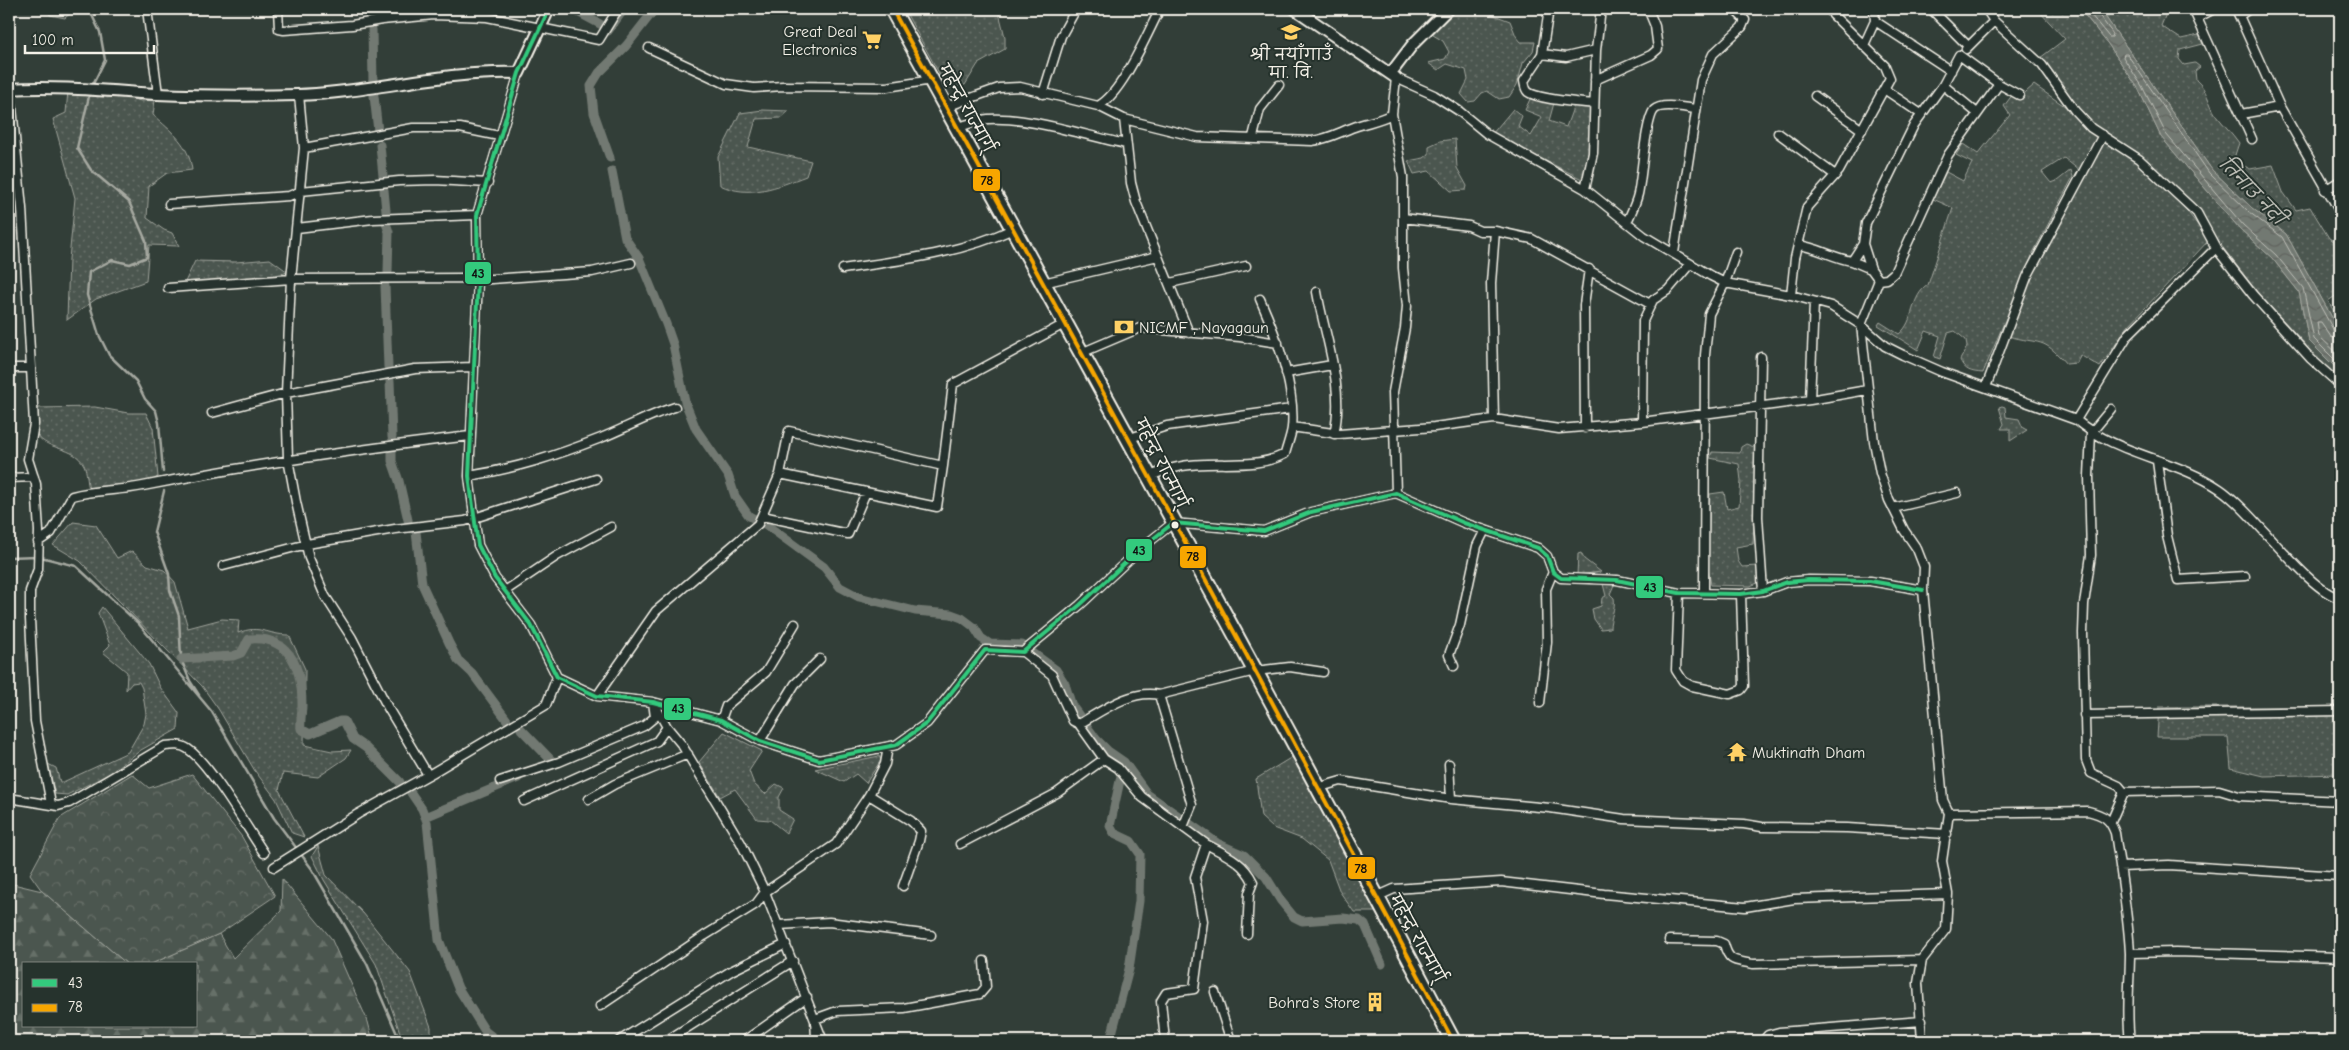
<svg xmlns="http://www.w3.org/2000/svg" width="2349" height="1050" viewBox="0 0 2349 1050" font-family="'Comic Neue','Playpen Sans Deva',sans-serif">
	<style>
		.grass { fill: url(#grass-dots); stroke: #a0a49c }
		.forest { fill: url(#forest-firs); stroke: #a0a49c }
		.park { fill: url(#park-crowns); stroke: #a0a49c }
		.water { fill: url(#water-waves); stroke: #a6a9a1 }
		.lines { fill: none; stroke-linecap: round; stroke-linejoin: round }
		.shore { stroke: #c0c1b9; stroke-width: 1 }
		.stream { stroke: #a6a9a1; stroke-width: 2.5 }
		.canal { stroke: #727972; stroke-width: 9 }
		.street-casing { stroke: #f4f1e8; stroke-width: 11 }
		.secondary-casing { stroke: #f4f1e8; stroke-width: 14 }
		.highway-casing { stroke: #f4f1e8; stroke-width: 18 }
		.street { stroke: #26332d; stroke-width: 8 }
		.secondary { stroke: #26332d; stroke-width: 10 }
		.highway { stroke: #26332d; stroke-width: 14 }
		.bus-1-casing { stroke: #26332d; stroke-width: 8 }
		.bus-2-casing { stroke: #26332d; stroke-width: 8 }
		.bus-1 { stroke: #33ca7d; stroke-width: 4 }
		.bus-2 { stroke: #f7a600; stroke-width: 4 }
		.bus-dot { fill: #f4f1e8; stroke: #26332d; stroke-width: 2 }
		.labels { text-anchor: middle; stroke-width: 4; stroke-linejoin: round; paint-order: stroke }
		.poi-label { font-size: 16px; fill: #f4f1e8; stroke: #26332d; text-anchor: end }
		.street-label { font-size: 16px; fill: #f4f1e8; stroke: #26332d }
		.water-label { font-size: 18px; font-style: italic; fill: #babbb3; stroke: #26332d }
		.line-badge { stroke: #26332d; stroke-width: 2 }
		.pale-badge-label { font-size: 14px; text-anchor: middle; font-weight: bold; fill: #111 }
	</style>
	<defs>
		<pattern id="grass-dots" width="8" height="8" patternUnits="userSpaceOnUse" patternTransform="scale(1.25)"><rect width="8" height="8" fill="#4c564f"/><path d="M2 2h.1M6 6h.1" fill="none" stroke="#666f68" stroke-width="1.8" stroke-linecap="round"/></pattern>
		<pattern id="forest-firs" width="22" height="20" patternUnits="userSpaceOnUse" patternTransform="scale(1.25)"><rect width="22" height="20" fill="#4c564f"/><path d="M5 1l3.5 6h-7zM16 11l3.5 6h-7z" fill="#666f68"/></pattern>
		<pattern id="park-crowns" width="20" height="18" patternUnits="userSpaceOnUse" patternTransform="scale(1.25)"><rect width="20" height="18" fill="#4c564f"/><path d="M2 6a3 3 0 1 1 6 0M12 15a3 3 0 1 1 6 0" fill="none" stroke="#666f68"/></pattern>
		<pattern id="water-waves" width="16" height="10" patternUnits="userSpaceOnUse" patternTransform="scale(1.25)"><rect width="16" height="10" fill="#727972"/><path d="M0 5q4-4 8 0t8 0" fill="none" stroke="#60635e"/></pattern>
	</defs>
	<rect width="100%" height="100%" fill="#323e38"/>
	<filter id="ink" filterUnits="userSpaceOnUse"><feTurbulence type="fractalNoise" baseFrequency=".02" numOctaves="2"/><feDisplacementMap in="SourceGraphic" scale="10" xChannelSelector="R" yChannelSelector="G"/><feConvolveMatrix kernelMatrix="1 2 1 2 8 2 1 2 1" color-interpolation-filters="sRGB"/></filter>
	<g filter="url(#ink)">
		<path class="grass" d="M48,9h27l-10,9 -15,-3z
			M904,9h94l7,28v12l-27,15 -13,21 -18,3z
			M1452,9h35l4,5 19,7 6,15 5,6h14l-2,9 -10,12 -6,22 -8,12 -10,2 -12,-8 -5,2 -7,8 -7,1 -7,-8 7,-14 -2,-10 -19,-6 -9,6 -10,-7 17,-4 4,-7 -6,-11 -15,-9z
			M2037,9h43l28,35 30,44 23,49 79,92 32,29 27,34 10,49 31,31v9l-28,-24 -7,-13 -47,-51 -41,-53 -19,-29 -40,-41 -63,-45 -25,-25 -30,-42 25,-19z
			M2100,9h68l-7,17 20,13 18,-4 4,9 -23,6 -1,9 5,6 11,-2 5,4 -5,4 1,9c12,10 12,23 20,35 8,10 16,18 23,28l-4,12 4,8 11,6 23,-4 10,27 13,18 14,-3 19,31 11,7v48l-12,8 12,21v10l-54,-98 -34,-26 -40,-38z
			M2034,85l35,24 29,28 -18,34 -16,-13 -22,14 9,11 6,-2 14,-11 2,7 -39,74 -51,122c-12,-1 -18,-2 -23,-13l7,-13 -1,-7 -11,-9 -7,2 -8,26 -6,-2 6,-21 -14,-5 -8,19 -40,-25 2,-3 19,12c16,-12 11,-38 29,-49l25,-77 -20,-9 13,-27 17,9 9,-18 -16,-8 7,-11 15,10 32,-39 -6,-9 9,-12 6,4z
			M68,91l25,5 15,-3 33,8 14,-1 -2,15c19,17 36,29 39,55l-25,3 -18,13 -2,32 17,12 8,3 7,13 -30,-1 -3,36 -50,18 -29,21 2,-61 6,-61 -22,-79 13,-6z
			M1531,97l23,6 -5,18 17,6 8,-22 17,2 -3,55 -6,17 -90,-45 21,-25 9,7 -4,10 13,10 11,-19 -17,-7z
			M763,110l26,1 -8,7 -25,1 -8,28 63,14 -5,15c-29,11 -57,23 -86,9l-2,-28 22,-44z
			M1455,139l2,29 10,18 -1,4 -15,1 -22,-20 -15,3 -6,-13 16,-3 5,-4v-8l11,-5z
			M2104,143l29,14 47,45 29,38 -80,85 -29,42 -20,-12 -3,8 -11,1c-23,-28 -26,-19 -58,-28l11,-37z
			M270,259l18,13c-35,10 -68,8 -103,10l10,-21 41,1z
			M2002,406l3,1 1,10 13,2 4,9 4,2 -17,11v-12h-9l3,-5 -5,-17z
			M95,407l33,6h18l7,15 5,49 -10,5 -59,7c-2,-7 -2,-18 -5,-24 -10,-19 -36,-14 -47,-30l1,-27z
			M1746,444l11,4 -4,96 -17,3 2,14 4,6 15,-1 1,17 -8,3 -39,-1 -4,-24 3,-67 14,-2 3,17 12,-3 2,-25 -2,-17 -29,-6 2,-6 28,1 1,-6z
			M73,522l23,3 21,33 15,-7 15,14 17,5 11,12 13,46 34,-9 17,1 -1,13c22,-9 29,2 51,2l16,34 -1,76 28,6 19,-1 -5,8 -28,19 -35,-4 -4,17 25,47 -12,-4 -16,-34 -21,-28 -36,-61 -17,-24 -122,-125 -27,-16z
			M1581,553l3,6 17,13 -24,3 1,-21z
			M1602,580l12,5 -4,9 4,4c2,10 -4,20 -4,30l-9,1 -7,-10 -2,-10 9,-3 1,-8 4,-2z
			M102,607l47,57 11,23 19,26 -1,16 -37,21 -32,24 -42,21 -12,-1 -7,-30 8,4 4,14h3l65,-30 16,-28 2,-10 -4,-26 -3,-6 -7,1 -6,7 1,-18 -24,-20 7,-7 -12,-32z
			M2159,707h181v67l-76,2 -33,-8 -3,-31h-71z
			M724,732l38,19 -13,20 5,13 11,10 11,-10 8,4 -5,9v13l14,9 -7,14 -16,-13 -13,-1 -22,-30 -15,8 -21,-35z
			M879,756l2,4 -15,23 -10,-9 -12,8 -29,-13z
			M1292,757l21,29 66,126h-25l-14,-20 -12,-32 -26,-21 -29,-11 -12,-11 -5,-38z
			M318,846l8,29 37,38 47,59 21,55v14h-28l-27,-77 -52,-84 -12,-24z"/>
		<path class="forest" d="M282,879l49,59 37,84 5,19h-364v-158l33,8 85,73h-103v62h172v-62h-45l68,-30 14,24 48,-47z"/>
		<path class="park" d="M132,774l17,14 43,-14 50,63 33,59 -56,38 -68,30h-24l-85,-73 -12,-17 30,-56z"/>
		<path class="water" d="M2080,9h20l112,161 40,38 34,26 54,98v40l-31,-31 -10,-49 -27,-34 -32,-29 -79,-92 -23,-49 -30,-44z"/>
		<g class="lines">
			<path class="shore" d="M2086,9l23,28h3l1,-3 -15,-20 -1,-5
				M2340,334l-6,-3 -52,-94 -33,-25 -40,-39 -82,-119h-3l-1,3 19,29 24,48 77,91 33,30 27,33 11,51 26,26
				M2340,340l-9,-3 -10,-15h-4l2,14 21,20"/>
			<path class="stream" d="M89,9l11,23 5,28 -12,24
				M90,92l-13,56 14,22 38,32 17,39 1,16 -17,7 -18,-4 -23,12 -2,23 12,40 10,20 27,26 9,18 11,12 3,12 4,49
				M164,491l-10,41 15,42 1,16 9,26 2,43 9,22 9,14
				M9,557l28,-1 39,10 62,57 74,89 62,106 38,51 55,95 33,77"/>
			<path class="canal" d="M572,9l28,15
				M373,14v-5
				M372,29l1,53
				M608,31l16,-22
				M374,96l4,35
				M380,145l3,31
				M610,158l-16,-45 -3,-27 8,-13 27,-27 29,-37
				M612,171l13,67 14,20 27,66 7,20 12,58 11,27 32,46 7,21 14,20 16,8 59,43 16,20 19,10 56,14 36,3 11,4 12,9 7,11 9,6 32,1 34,25 9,14 7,22 24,33 12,12 16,11 23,32 70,49 27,12 22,22 15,24 13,16 8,4 41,-3 16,2 6,5 17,39
				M384,190l2,21
				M386,223l3,9 -1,40
				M385,286l3,81
				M390,381l2,56
				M392,452v9l7,20 9,39
				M416,532l6,52 27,59 9,17 14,13 35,47
				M181,659l52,-3 8,-3 8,-14c42,-4 53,31 53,66 0,8 -2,16 -1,24l9,5 30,-13h4l9,18 13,9 34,34
				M521,729l31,32
				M411,793l11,16 5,13 12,118 19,48 27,43 13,10
				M425,817l93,-39
				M1110,1041l19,-72 10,-68 1,-47 -9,-13 -17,-8 -4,-7 13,-59"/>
			<defs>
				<path id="street" d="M147,9l11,85
					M278,9l1,20 5,1 68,-5 30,-5 52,-5 53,2 112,23 19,-31
					M1549,9l-7,45 -18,27c1,5 1,8 4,11 11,8 51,10 66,12
					M1874,9l1,12 76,50
					M1931,9l37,37
					M1986,9l8,12 48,44 33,46 16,17 48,31 58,54 19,35 37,47 58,64 29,26
					M2193,9l59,130
					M2236,9l44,98 60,105
					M2239,16l10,-7
					M2197,18l17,-9
					M1864,45l11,-24
					M649,48l77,36 28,4 29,-2 104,1 45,-7
					M1966,49l28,-28
					M1542,54l24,3 30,-7
					M519,73l-42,142 1,65 -9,196 9,69 17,33 36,47 26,52 40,19 56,6 68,18 39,21 59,19 77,-15 31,-22 58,-73 38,2 57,-47 59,-55 34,-27 91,8 47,-19 85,-19 68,30 74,25 9,8 6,16 8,6 56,2 62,13 62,1 22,-3 24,-9 22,-2 61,1 53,9
					M9,77l13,131 9,160 3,56 -6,35 8,25 3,47 -1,38 -8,22v28l5,102 16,83
					M1595,80l56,-25 7,-6 -3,-23 -7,-17
					M1943,85l34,28
					M1884,89l37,25
					M1043,94l18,-58 15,-27
					M299,95l5,53 -13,131 -5,114 2,66 8,43 13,56 16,38 27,42 36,70 40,67
					M2019,95l-20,-11 -51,71 -54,118 -7,6 -8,1 -18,45 13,117 6,31 9,27 15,30 13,19 7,18 -1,23 20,210 6,13 139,-2c16,4 22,8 27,22 6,40 13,80 15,120 0,30 -4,58 0,88
					M1815,96l47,34
					M1098,106l26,13 7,64 5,19 53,131
					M946,107l53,-19 21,-1 78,19c24,-12 49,-72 62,-97
					M2241,114l39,-7
					M1124,119l73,18 115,4c16,-2 28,-9 42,-14 13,-5 25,-6 38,-13
					M958,127c9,-2 20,-7 30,-8 39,-3 98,17 138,25
					M1778,133l57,42
					M1253,137l7,-28 19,-24
					M304,148l109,-20h47l39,8
					M1585,189l8,-36 3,-103 5,-41
					M2325,190l15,-9
					M169,204l120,-8 12,-5 98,-10 36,-1 53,3
					M1403,218l66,8 11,5h15l37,8 118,65
					M1627,222c4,-9 9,-19 11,-28 4,-17 7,-73 16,-84 8,-8 32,-2 42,-1
					M297,228l76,-9 104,-4
					M1798,245c19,2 35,13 54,16l11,-17
					M1674,253l27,-173 12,-26 29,-27 3,-7 -11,-11
					M1852,261l19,8
					M843,269c58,-9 116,-15 170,-40
					M1879,280l-8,-11 -8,-25 3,-21 48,-98 29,-40 16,-30 40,29
					M1043,283l115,-27
					M1170,283l76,-17
					M168,288l123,-9 173,-1 14,2 114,-8 39,-9
					M1317,292c8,46 28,95 17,142
					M1791,295l4,-37 12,-51 32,-36 51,-93 -5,-12 -52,-51 -1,-6
					M1081,353l59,-25 100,9 38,6
					M1761,357l-3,160 5,74
					M9,368h22
					M1286,373l46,-8
					M1986,387l41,-110 76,-142
					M1810,400l4,-98
					M212,413l74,-20 129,-24 58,-2
					M1494,419l-3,-136 4,-52
					M2076,420l52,-85 88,-87
					M1642,422l1,-101 10,-21 15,-10 22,-26
					M1292,427l47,7 95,-7 60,-8 65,10 83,-7 168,-22 57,-10
					M1585,428l-1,-123 5,-36
					M1130,438l37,-12 124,-17
					M2157,461l10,75 11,44 67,-4
					M780,474l157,33 6,-41
					M469,476c49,-8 86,-20 132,-38 25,-10 48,-23 74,-31
					M1149,476c9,-3 19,-7 29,-9 34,-8 75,4 107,-13 2,-8 6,-18 7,-26 4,-41 -16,-93 -32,-129
					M9,478l25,-1
					M1396,493l-3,-101 12,-64 2,-22 -4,-38v-91l-11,-63 4,-36 38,17 25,16 28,23 98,55 59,47 67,40 14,7 66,12 40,11 30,19 24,21 18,9 39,17 134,48c41,35 100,39 144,69 33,22 89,103 120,109
					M1893,508l64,-15
					M762,516l86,18 18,-42
					M38,542l13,-9 21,-37c24,-7 48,-5 71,-10 110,-22 216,-37 327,-50
					M223,566l84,-22 88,-15 70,-8 131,-42
					M505,591l52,-35 54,-29
					M1679,593l-3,77 7,11 9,5 38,8 11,-4 3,-4 -3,-92
					M1704,593l1,-238 4,-41 16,-31 11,-31
					M1023,652l29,23 21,46 6,3 25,35 14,9 24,29 64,47 -11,33 8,44 -9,68 -28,4 -5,8 4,40
					M1454,666l-5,-11 11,-30 17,-79 8,-16
					M1159,695l33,110 -9,22
					M597,696l59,-85 102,-87 22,-50 9,-43 154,35 10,-82 113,-61
					M1540,703l7,-61 -1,-53 7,-17
					M2084,715l256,-4
					M721,720l5,-14 40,-34 29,-48
					M1079,724c23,-13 52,-35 80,-29l96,-24 35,-4 33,5
					M760,741l35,-57 25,-25
					M1449,764l2,35
					M500,781l59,-19 85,-36 11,-9 -2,-15 14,25 15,18 59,98 24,49 58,149
					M1317,788l24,-7 110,18 99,9 74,11 120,5 18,3 85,1 100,6
					M2124,792l95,-2 20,6 101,5
					M869,795l42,26 10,10 -2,10 -16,45
					M9,798l49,8 11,-3 96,-57c8,-1 16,-2 23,3 22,15 59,79 76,104
					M589,799l26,-15 73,-30
					M524,801l133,-60 10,-14
					M2111,822l13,-30 -5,-6 -28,-13 -5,-13 -3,-127 1,-29 7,-49 -2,-79 2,-43 20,-24
					M960,844l97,-51 47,-34
					M1206,844c19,10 38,18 47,38l-4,11 -2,41
					M274,867l84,-53 74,-41 114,-68 11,-28
					M2120,867l49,-2 171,11
					M1376,897l18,-8 107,-7 103,12 141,13 49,-8 154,-5
					M779,925l50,-3 102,13
					M1669,940l48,1 7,3c5,19 11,16 29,20l169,-4
					M2130,953l46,-1 164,5
					M1215,992l16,49
					M600,1006l104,-70 52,-32 9,-12 71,-48 33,-49 16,-31 3,-17
					M619,1041l112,-70 55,-27
					M666,1041l127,-80
					M744,1041l63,-44
					M813,1041l3,-2 -1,-20 22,-8 67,-3 76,-14 6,-7 -2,-26
					M1763,1041l5,-6 11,-3 143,-11
					M1922,1041l-4,-58 4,-23 24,-31 2,-35 -6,-33 7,-48"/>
				<path id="secondary" d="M1295,9l101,69
					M1391,73l22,-29 35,-35
					M9,89c49,-3 98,2 148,5 46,2 94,2 140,1 74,-2 148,-25 222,-22l30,-64"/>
				<path id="highway" d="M892,9c189,343 379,686 561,1032"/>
			</defs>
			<use href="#street" class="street-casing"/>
			<use href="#secondary" class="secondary-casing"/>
			<use href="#highway" class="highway-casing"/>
			<use href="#street" class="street"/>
			<use href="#secondary" class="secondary"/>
			<use href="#highway" class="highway"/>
			<defs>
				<path id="bus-1" d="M549,9l-30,64 -42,142 1,65 -9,196 9,69 17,33 36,47 26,52 40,19 56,6 68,18 39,21 59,19 77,-15 31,-22 58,-73 38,2 57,-47 59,-55 34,-27 91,8 47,-19 85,-19 68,30 74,25 9,8 6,16 8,6 56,2 62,13 62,1 22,-3 24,-9 22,-2 61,1 53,9"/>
				<path id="bus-2" d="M892,9c189,343 379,686 561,1032"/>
			</defs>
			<use href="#bus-1" class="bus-1-casing"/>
			<use href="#bus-2" class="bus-2-casing"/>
			<use href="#bus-1" class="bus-1"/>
			<use href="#bus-2" class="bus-2"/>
		</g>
	</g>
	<defs>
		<symbol id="school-bare" viewBox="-9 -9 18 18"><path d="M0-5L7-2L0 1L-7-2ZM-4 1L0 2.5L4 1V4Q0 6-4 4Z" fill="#ffd166" stroke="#26332d" stroke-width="2.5" paint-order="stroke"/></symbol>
		<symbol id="supermarket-bare" viewBox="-9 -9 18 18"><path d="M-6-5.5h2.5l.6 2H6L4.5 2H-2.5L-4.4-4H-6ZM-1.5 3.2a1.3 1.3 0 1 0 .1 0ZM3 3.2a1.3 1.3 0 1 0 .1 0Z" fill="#ffd166" stroke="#26332d" stroke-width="2.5" paint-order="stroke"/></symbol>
		<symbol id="bank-bare" viewBox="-9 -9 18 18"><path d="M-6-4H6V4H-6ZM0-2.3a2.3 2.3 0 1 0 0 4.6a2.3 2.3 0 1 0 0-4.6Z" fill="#ffd166" stroke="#26332d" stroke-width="2.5" paint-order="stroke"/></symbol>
		<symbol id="temple-bare" viewBox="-9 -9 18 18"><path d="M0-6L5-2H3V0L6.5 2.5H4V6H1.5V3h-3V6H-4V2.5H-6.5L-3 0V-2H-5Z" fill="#ffd166" stroke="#26332d" stroke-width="2.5" paint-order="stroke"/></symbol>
		<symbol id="building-bare" viewBox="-9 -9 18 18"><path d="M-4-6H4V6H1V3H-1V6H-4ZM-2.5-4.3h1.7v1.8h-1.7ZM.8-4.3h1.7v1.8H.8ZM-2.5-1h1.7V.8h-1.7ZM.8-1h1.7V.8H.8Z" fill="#ffd166" stroke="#26332d" stroke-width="2.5" paint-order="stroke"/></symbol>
	</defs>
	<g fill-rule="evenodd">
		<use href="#school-bare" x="1277" y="18" width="28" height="28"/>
		<use href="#supermarket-bare" x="858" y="26" width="28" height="28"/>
		<use href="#bank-bare" x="1110" y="313" width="28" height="28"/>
		<use href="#temple-bare" x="1723" y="738" width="28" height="28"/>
		<use href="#building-bare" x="1361" y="988" width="28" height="28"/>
	</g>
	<circle class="bus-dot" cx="1175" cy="525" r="4.5"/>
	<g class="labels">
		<g class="poi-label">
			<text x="857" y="37">Great Deal<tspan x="857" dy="18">Electronics</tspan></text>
			<text x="1291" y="60" text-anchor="middle">श्री नयाँगाउँ<tspan x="1291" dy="18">मा. वि.</tspan></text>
			<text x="1139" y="333" text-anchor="start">NICMF , Nayagaun</text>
			<text x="1752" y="758" text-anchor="start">Muktinath Dham</text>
			<text x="1360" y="1008">Bohra's Store</text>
		</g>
		<g class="street-label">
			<text transform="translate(967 108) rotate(61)" y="6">महेन्द्र राज्मार्ग्</text>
			<text transform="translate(1162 463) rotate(63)" y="6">महेन्द्र राज्मार्ग्</text>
			<text transform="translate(1418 938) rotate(61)" y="6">महेन्द्र राज्मार्ग्</text>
		</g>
		<g class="water-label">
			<text transform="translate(2252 191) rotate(46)" y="6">तिनाउ नदी</text>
		</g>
	</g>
	<g class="line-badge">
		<rect x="972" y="168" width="29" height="24" rx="5" fill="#f7a600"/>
		<rect x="464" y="261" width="28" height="24" rx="5" fill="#33ca7d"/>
		<rect x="1125" y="538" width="28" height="24" rx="5" fill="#33ca7d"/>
		<rect x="1179" y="545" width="28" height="24" rx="5" fill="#f7a600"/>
		<rect x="1635" y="575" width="29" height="24" rx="5" fill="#33ca7d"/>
		<rect x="663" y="697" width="29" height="24" rx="5" fill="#33ca7d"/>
		<rect x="1347" y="856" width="29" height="24" rx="5" fill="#f7a600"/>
	</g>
	<g class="pale-badge-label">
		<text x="987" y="185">78</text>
		<text x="478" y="278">43</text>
		<text x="1139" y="555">43</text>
		<text x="1193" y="561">78</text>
		<text x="1650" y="592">43</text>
		<text x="678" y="713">43</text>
		<text x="1361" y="873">78</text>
	</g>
	<rect width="2349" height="1050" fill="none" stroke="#26332d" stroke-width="30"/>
	<rect x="15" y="15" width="2319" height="1020" fill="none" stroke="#f4f1e8" stroke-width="2" filter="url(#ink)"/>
	<rect x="22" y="962" width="175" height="65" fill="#26332d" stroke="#787f78"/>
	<rect x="32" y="979" width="25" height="8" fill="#33ca7d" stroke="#787f78"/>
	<text x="68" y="988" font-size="15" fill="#f4f1e8">43</text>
	<rect x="32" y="1004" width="25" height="8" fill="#f7a600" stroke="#787f78"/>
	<text x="68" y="1012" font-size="15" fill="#f4f1e8">78</text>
	<path d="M25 45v8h129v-8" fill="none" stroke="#f4f1e8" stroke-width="2.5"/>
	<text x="32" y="45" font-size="15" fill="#f4f1e8" stroke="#26332d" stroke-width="4" paint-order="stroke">100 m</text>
</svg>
